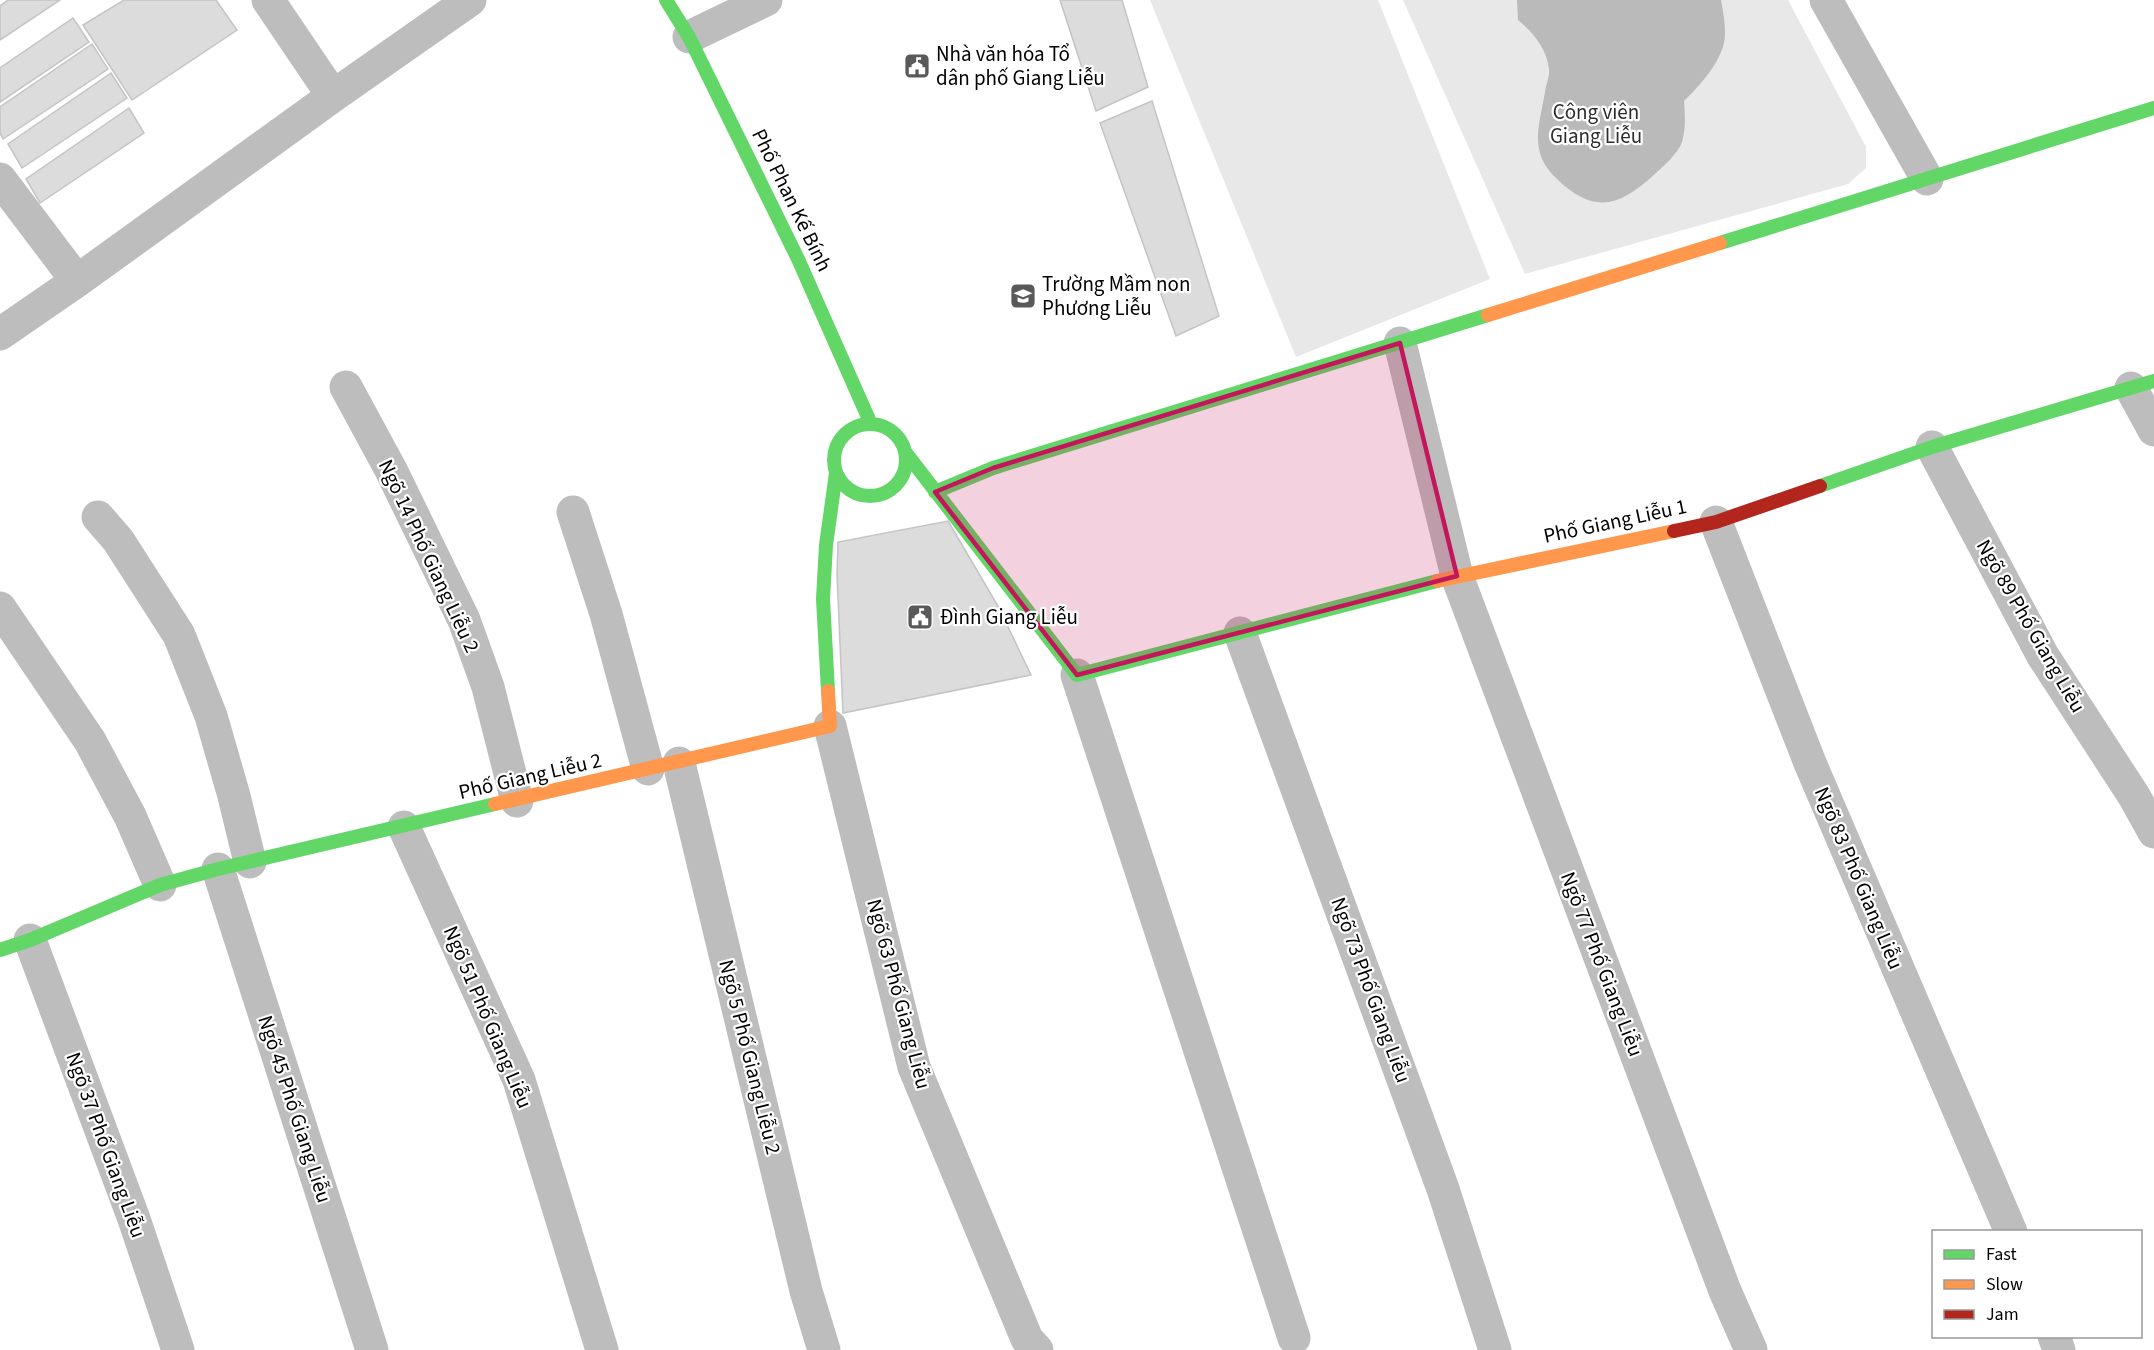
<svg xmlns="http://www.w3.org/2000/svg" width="2154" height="1350" viewBox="0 0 2154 1350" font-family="'Source Sans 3',sans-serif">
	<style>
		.green { fill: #e8e8e8 }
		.water { fill: #bababa }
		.building { fill: #dcdcdc; stroke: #c4c4c4; stroke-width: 1.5 }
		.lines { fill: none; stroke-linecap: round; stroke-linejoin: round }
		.street { stroke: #bdbdbd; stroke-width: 33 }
		.fast { stroke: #63d668; stroke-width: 14 }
		.slow { stroke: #ff974d; stroke-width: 14 }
		.jam { stroke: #b3261e; stroke-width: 14 }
		.marked { fill: #c2185b; fill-opacity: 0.2; stroke: #c2185b; stroke-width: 4.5; stroke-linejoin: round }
		.labels { text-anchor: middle; stroke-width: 4.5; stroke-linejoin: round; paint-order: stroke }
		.poi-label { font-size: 21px; fill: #000; stroke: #fff; text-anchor: start }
		.park-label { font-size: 21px; fill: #2d2d2d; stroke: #fff }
		.street-label { font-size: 21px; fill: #000; stroke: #fff }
	</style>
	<rect width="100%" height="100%" fill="#fff"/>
	<path class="green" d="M1150,0h228l112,279 -194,78z
		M1403,0h385l78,147v21l-18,16 -323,90z"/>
	<path class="water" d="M1517,0h204c2,11 4,22 4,33 1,24 -25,53 -41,68 1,13 2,28 -2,41 -4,11 -17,23 -26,31 -35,32 -60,43 -98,7 -30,-27 -19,-53 -13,-88 1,-7 5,-16 4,-23 -2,-20 -16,-37 -31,-49z"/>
	<path class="building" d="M8,0h52l-60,40v-34z
		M124,0h92l21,30 -105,70 -49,-75z
		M1060,0h62l26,87 -52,24z
		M73,18l16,24 -89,60v-34z
		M92,44l16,25 -105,70 -3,-6v-26z
		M111,73l16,25 -105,70 -14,-24z
		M1152,101l67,215 -43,20 -76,-213z
		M129,108l15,25 -104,70 -14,-24z
		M948,521l50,85 33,69 -188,38 -6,-139 1,-32z"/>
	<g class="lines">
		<path class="street" d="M268,0l65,96
			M1826,0l101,179
			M689,37l77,-37
			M0,179l77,102 256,-185 137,-96
			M0,334l77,-53
			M1400,343l57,233 268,715 26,59
			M346,387l45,83 73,150 24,67 29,114
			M2131,388l23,42
			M1932,447l111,209 91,140 20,36
			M573,512l33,102 42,155
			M98,517l20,23 61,95 32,81 23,80 16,66
			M1716,522l94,241 201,469
			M0,608l90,133 40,75 30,69
			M1240,633l203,556 52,161
			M1077,675l217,663
			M830,726l84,341 113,272 10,11
			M679,763l127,528 18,59
			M404,827l115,253 83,270
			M218,869l154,481
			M30,940l104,279 44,131
			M2054,1336l5,14"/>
		<path class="fast" d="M666,0l23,37 109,222 73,165
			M1720,243l434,-135
			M834 460a36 36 0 1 1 72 0a36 36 0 1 1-72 0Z
			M906,453l171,222 360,-94
			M1820,486l112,-39 222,-66
			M935,492l58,-24 495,-153
			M828,691l-5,-92 3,-54 10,-72
			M0,950l30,-10 130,-55 58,-16 277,-65"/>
		<path class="slow" d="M1488,315l232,-72
			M1437,581l237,-50
			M495,804l335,-78 -2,-35"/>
		<path class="jam" d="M1674,531l42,-9 104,-36"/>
	</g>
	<path class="marked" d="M1400,343l57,233 -380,99 -142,-183 58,-24z"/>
	<defs>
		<symbol id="civic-square" viewBox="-11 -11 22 22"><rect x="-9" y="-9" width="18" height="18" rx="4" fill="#595959" stroke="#fff"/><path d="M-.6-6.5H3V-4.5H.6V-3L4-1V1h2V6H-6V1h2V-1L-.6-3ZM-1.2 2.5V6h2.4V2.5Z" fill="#fff"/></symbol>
		<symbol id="school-square" viewBox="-11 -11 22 22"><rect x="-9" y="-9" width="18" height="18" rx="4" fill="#595959" stroke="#fff"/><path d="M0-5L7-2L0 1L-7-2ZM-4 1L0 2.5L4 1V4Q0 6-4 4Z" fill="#fff"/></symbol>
	</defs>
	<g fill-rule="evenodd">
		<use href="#civic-square" x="902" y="51" width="30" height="30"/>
		<use href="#school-square" x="1008" y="281" width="30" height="30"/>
		<use href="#civic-square" x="905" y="602" width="30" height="30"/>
	</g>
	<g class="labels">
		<g class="poi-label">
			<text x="936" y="61">Nhà văn hóa Tổ<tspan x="936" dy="24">dân phố Giang Liễu</tspan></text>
			<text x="1042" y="291">Trường Mầm non<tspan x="1042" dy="24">Phương Liễu</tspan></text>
			<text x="940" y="624">Đình Giang Liễu</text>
		</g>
		<g class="park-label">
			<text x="1596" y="119">Công viên<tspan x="1596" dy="24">Giang Liễu</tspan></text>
		</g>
		<g class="street-label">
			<text transform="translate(792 200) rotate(64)" y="7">Phố Phan Kế Bính</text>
			<text transform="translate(1615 521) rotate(-12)" y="7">Phố Giang Liễu 1</text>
			<text transform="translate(429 556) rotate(65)" y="7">Ngõ 14 Phố Giang Liễu 2</text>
			<text transform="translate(2031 626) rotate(60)" y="7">Ngõ 89 Phố Giang Liễu</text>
			<text transform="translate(530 776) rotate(-13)" y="7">Phố Giang Liễu 2</text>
			<text transform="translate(1859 878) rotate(67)" y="7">Ngõ 83 Phố Giang Liễu</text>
			<text transform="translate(1602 964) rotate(69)" y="7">Ngõ 77 Phố Giang Liễu</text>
			<text transform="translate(1371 990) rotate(70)" y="7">Ngõ 73 Phố Giang Liễu</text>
			<text transform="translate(899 994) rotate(75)" y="7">Ngõ 63 Phố Giang Liễu</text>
			<text transform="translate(488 1017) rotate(67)" y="7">Ngõ 51 Phố Giang Liễu</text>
			<text transform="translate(750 1057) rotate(76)" y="7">Ngõ 5 Phố Giang Liễu 2</text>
			<text transform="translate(295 1109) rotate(72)" y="7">Ngõ 45 Phố Giang Liễu</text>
			<text transform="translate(106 1145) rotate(70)" y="7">Ngõ 37 Phố Giang Liễu</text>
		</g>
	</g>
	<rect x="1932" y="1230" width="210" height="108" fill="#ffffff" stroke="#999999" stroke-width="1.5"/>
	<rect x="1944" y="1250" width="30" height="9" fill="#63d668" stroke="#999999" stroke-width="1.5"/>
	<text x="1986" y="1260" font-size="18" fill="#000000">Fast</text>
	<rect x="1944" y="1280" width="30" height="9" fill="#ff974d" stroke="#999999" stroke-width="1.5"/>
	<text x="1986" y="1290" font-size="18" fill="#000000">Slow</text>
	<rect x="1944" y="1310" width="30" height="9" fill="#b3261e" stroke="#999999" stroke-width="1.5"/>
	<text x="1986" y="1320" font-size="18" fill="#000000">Jam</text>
</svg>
